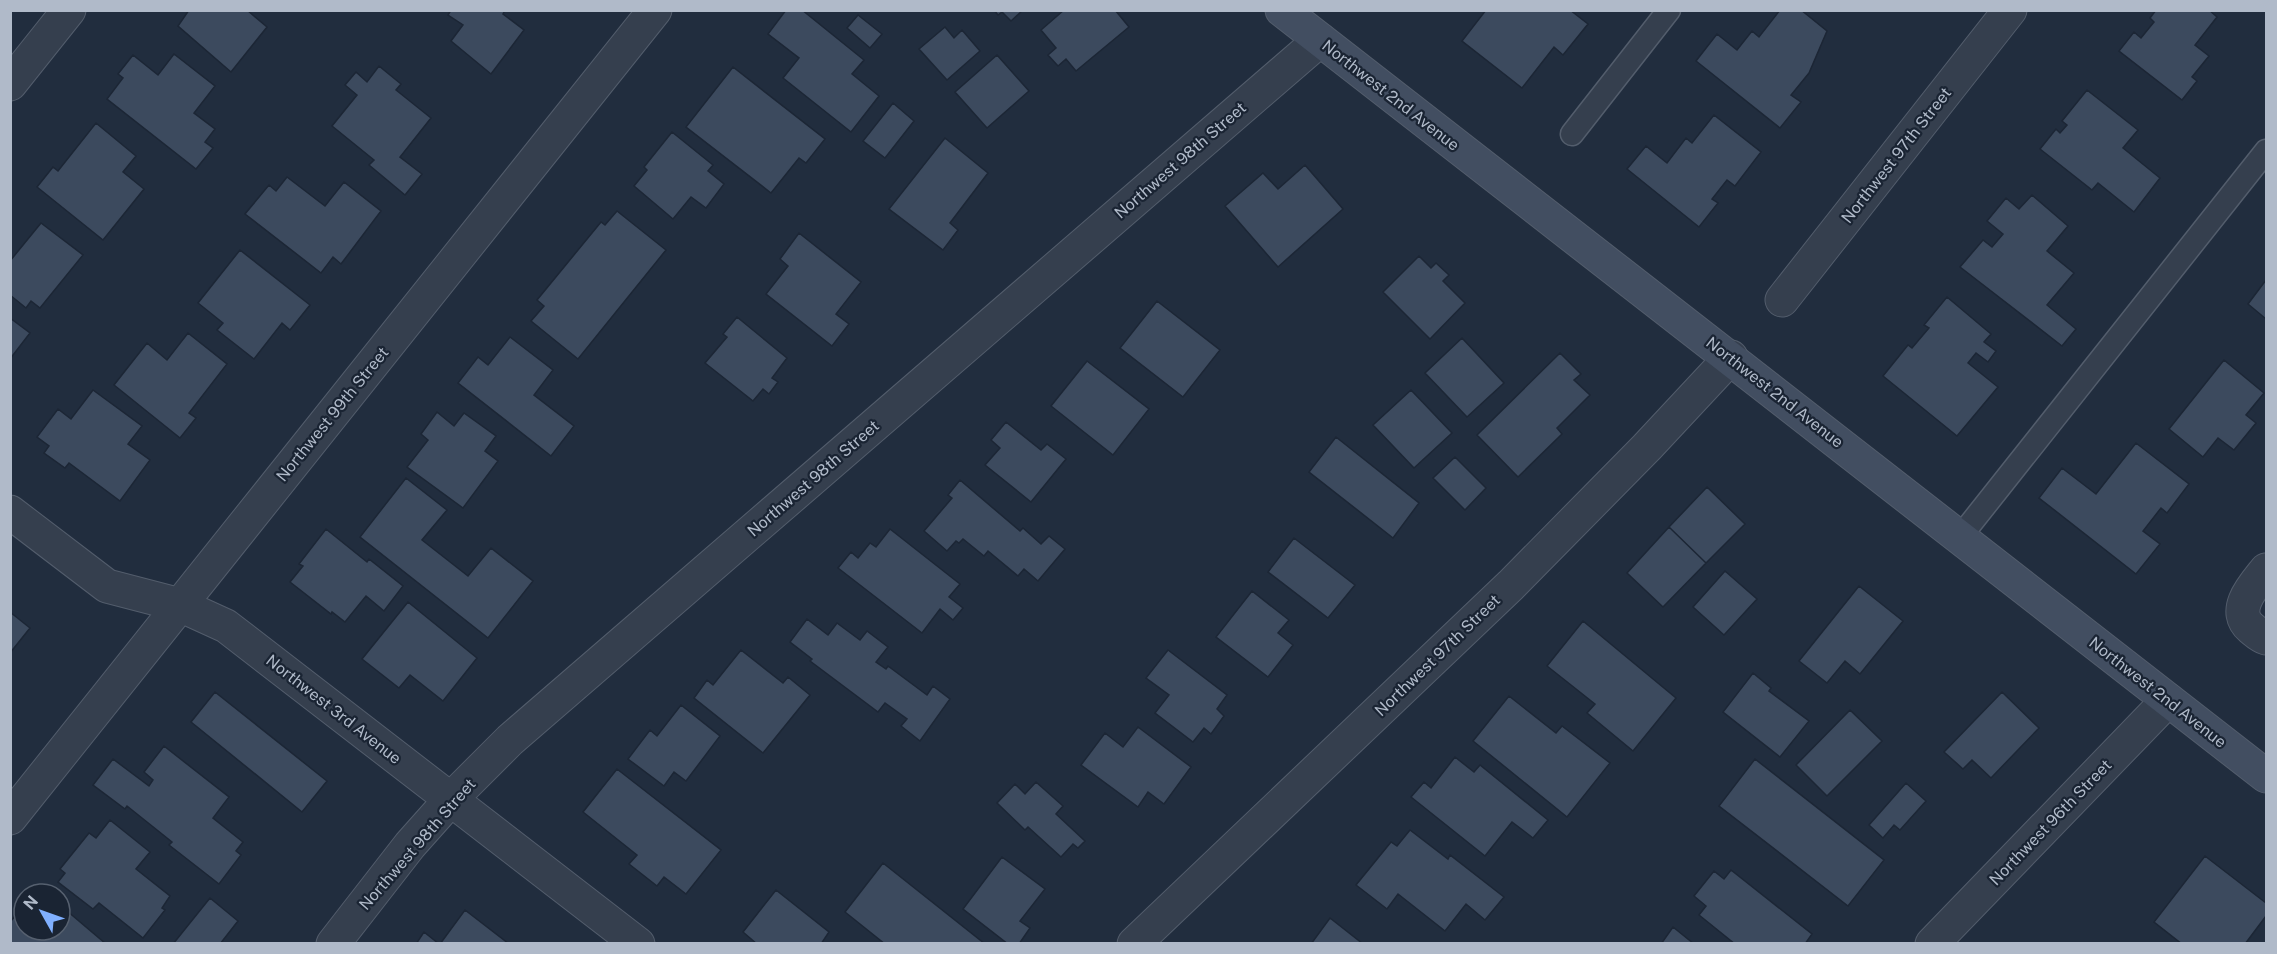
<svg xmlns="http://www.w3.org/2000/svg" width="2277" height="954" viewBox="0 0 2277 954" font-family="'Public Sans',sans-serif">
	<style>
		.building { fill: #3c4a5e; stroke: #1c2635; stroke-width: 1.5 }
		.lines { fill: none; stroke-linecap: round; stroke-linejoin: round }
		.lane-casing { stroke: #535d6c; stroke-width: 25 }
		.street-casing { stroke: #535d6c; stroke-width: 35 }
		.secondary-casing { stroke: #535d6c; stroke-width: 35 }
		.lane { stroke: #353f4e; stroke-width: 22 }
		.street { stroke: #353f4e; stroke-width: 33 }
		.secondary { stroke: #424e61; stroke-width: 33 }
		.labels { text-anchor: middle; stroke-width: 4.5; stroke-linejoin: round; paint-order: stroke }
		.street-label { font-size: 16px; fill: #b0bac9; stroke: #1a2433 }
	</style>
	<rect width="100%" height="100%" fill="#212d3e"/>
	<path class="building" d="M189,10h58l20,17 -36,45 -53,-46z
		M451,10h54l-2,4 21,16 -33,44 -40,-33 12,-16 -15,-10z
		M786,10h16l62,50 -12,14 27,22 -28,36 -68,-54 16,-20 -31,-24z
		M994,10h29l-12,11 -9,-9 -4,3z
		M1064,10h51l14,17 -53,44 -10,-12 -8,7 -10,-11 8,-7 -15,-18z
		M1486,10h84l18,14 -25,31 -9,-8 -32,41 -60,-47z
		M1780,10h21l26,21 -18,42 -18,22 10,7 -21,26 -84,-67 21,-27 20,16 15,-19 7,6z
		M2156,10h53l8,7 -22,28 14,11 -17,21 5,4 -15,19 -63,-49 15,-19 7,6 13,-16 -4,-4z
		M858,15l24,19 -12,14 -23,-20z
		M945,27l9,11 8,-8 18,21 -33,29 -28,-31z
		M174,54l41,32 -21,27 21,16 -10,13 8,6 -17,21 -89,-70 16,-21 -5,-4 15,-19 25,20z
		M997,55l32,36 -42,37 -32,-36z
		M379,66l22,18 -5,6 35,28 -31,39 22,17 -17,21 -36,-30 5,-5 -42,-34 25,-31 -12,-10 11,-13 11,10z
		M733,67l92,72 -19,24 -7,-5 -28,35 -85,-66z
		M2087,90l51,40 -15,18 37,30 -26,34 -36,-29 -6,7 -52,-41 16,-20 4,4 7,-8 -5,-4z
		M893,103l21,18 -29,37 -22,-17z
		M1714,115l47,37 -26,34 -8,-6 -15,19 6,4 -19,24 -72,-58 19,-23 21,17 19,-25 6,5z
		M96,123l40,33 -13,16 21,17 -41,51 -66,-53 16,-20 5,4z
		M672,132l41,33 -5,6 16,13 -18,24 -15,-11 -18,22 -39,-33 13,-16 -3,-3z
		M945,138l43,35 -38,50 8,7 -15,20 -54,-41z
		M1305,165l38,44 -65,58 -53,-61 38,-33 15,16z
		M287,177l38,29 19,-24 37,29 -40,53 -8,-7 -12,16 -76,-59 24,-29 7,6z
		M2032,195l36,31 -21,25 27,22 -27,32 29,24 -14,17 -102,-79 23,-27 9,7 11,-13 -16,-13 19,-23 13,11z
		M617,211l49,39 -88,109 -47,-38 13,-15 -7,-6 64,-78 4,3z
		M41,223l42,32 -43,53 -9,-7 -5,7 -16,-13v-34z
		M799,233l62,49 -25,32 13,10 -17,22 -66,-52 22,-28 -8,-7z
		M240,250l70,55 -20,25 -8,-7 -28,36 -37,-29 6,-7 -25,-20z
		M1419,256l12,12 5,-5 13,12 -6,6 22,22 -35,36 -47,-47z
		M2266,280v39l-18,-15z
		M1947,297l44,37 -7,8 12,9 -8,11 -12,-9 -8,10 30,24 -41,49 -74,-60 25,-31 4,3 17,-20 -5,-3z
		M1157,301l63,49 -37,47 -63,-49z
		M737,317l50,41 -15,20 6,4 -9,12 -6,-5 -10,12 -48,-38 22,-26 -4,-3z
		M10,318l20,15 -20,26z
		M188,333l39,31 -38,49 7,5 -16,20 -66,-53 33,-42 20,17z
		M510,337l43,33 -19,25 40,31 -23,30 -93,-73 20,-26 10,8z
		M1462,338l42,45 -37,34 -42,-44z
		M1560,353l21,21 -7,6 16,15 -33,33 5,6 -44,43 -41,-42z
		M2224,360l40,33 -18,22 10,8 -22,27 -16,-12 -15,19 -34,-28z
		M1087,361l62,48 -36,46 -62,-49z
		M93,390l49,36 -14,18 22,16 -30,41 -51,-38 -4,5 -21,-15 5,-7 -12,-9 21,-28 13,10z
		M1411,390l41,43 -38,35 -41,-43z
		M437,412l17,14 10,-13 32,23 -11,15 13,10 -35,47 -56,-41 21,-27 -7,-6z
		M1006,422l35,28 6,-6 19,15 -35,43 -46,-37 15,-17 -9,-8z
		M1336,437l83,66 -26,35 -84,-66z
		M2136,443l53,41 -22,29 -6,-5 -18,23 17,13 -24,30 -97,-76 23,-30 34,26z
		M1455,457l31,31 -21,22 -32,-32z
		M406,478l41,32 -25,30 46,36 23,-28 42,33 -45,57 -128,-101z
		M960,480l60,51 3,-3 18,16 8,-8 16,13 -27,32 -14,-12 -6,7 -30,-25 -4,5 -21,-17 -4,4 -3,-2 -9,10 -23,-20 28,-33 -4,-3z
		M1707,487l38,37 -39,39 -37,-36z
		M1669,527l37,36 -43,44 -36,-34z
		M326,529l41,33 2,-3 34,27 -19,25 -18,-15 -21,26 -13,-10 -1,2 -41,-32 13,-16 -4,-2z
		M890,529l70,55 -11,13 14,11 -10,12 -13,-11 -18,24 -84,-65 13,-16 7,6 12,-15 6,4z
		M1294,538l61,47 -27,33 -60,-46z
		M1725,571l32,28 -33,36 -31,-28z
		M1859,586l44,35 -43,53 -15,-13 -18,22 -28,-22z
		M1252,591l37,29 -11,13 15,12 -25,32 -52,-40z
		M408,602l69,56 -34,43 -33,-26 -11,13 -37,-29z
		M10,612l20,16 -20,25z
		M807,619l21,16 9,-12 23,17 7,-9 21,16 -12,15 10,7 2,-3 39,29 6,-9 17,13 -30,42 -19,-15 6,-7 -22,-16 -7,9 -68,-51 2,-2 -22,-17z
		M1583,621l93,77 -43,53 -46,-38 8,-9 -48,-38z
		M741,650l42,33 5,-6 22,18 -47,58 -69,-55 13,-18 6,5z
		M1168,650l59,45 -10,14 7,7 -13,18 -7,-6 -11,14 -38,-29 14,-18 -23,-17z
		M1753,673l18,15 -2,3 40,30 -29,36 -57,-45z
		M215,692l112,89 -25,31 -111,-90z
		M2002,692l37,36 -48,50 -19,-18 -9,9 -19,-17z
		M1509,696l47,37 6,-7 48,37 -43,54 -94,-76z
		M681,705l39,31 -34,45 -12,-9 -10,14 -36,-27 22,-29 7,6z
		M1850,710l32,31 -55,55 -31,-31z
		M1138,727l53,40 -27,37 -16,-12 -10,15 -57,-42 24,-32 18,14z
		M164,746l65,51 -16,21 30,24 -7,9 5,4 -22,29 -50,-39 3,-3 -45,-36 -2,3 -32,-24 20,-26 36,27 4,-6 -9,-8z
		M1455,757l19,15 6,-7 68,55 -15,18 -21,-16 -27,34 -74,-59 13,-15 7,6z
		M1755,759l129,101 -36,46 -129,-100z
		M617,769l104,81 -35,44 -22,-17 -7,9 -28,-22 8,-9 -54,-43z
		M1036,782l27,24 -7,8 29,27 -7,7 -5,-4 -12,13 -33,-30 -3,3 -28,-27 18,-19 10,10z
		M1906,783l20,18 -26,29 -6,-5 -11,13 -14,-13z
		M110,820l40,32 -14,17 34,27 -8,12 3,2 -22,28 -44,-35 -6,6 -35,-27 7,-9 -5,-4 29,-36 7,5z
		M1410,830l38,29 2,-4 54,42 -19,23 -19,-16 -21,27 -47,-37 -11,15 -31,-24 35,-43 6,4z
		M2205,856l61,47v13l-21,28h-63l-28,-22z
		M1002,857l43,32 -25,32 10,7 -11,16h-11l-45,-35z
		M883,863l102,81h-100l-40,-32z
		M1731,870l81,64 -7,10h-70l-36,-29 7,-9 -12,-10 20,-25 10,8z
		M776,890l53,42 -8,12h-64l-14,-12z
		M210,898l28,23 -18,23h-47z
		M60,905l46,39h-96v-22l14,-16v24h36z
		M465,910l44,34h-69z
		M1330,918l33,26h-52z
		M1673,927l21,17h-33z
		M424,932l15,12h-23z"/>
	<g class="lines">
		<defs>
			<path id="lane" d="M1572,134l97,-124
				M1960,537l306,-386"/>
			<path id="street" d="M10,84l59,-74
				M1782,300l228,-290
				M10,512l97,74 73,19 46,21 412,318
				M2266,570c-11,14 -36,40 -15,58 5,4 9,8 15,10
				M10,818l645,-808
				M333,944l77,-99 41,-46 59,-59 810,-700
				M1134,944l377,-359 136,-138 84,-90
				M1932,944l236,-244"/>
			<path id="secondary" d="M1282,10l984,766"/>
		</defs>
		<use href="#lane" class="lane-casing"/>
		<use href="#street" class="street-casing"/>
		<use href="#secondary" class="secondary-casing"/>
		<use href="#lane" class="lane"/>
		<use href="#street" class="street"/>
		<use href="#secondary" class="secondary"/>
	</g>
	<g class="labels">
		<g class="street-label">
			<text transform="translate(1391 95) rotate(38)" y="6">Northwest 2nd Avenue</text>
			<text transform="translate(1896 155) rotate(-52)" y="6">Northwest 97th Street</text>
			<text transform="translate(1180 160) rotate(-41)" y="6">Northwest 98th Street</text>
			<text transform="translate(1775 392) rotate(38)" y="6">Northwest 2nd Avenue</text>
			<text transform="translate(332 414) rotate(-51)" y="6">Northwest 99th Street</text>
			<text transform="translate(813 478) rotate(-41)" y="6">Northwest 98th Street</text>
			<text transform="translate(1437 655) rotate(-44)" y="6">Northwest 97th Street</text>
			<text transform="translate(2158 692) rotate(38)" y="6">Northwest 2nd Avenue</text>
			<text transform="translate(334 709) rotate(38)" y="6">Northwest 3rd Avenue</text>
			<text transform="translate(2050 822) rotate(-46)" y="6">Northwest 96th Street</text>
			<text transform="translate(417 844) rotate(-49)" y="6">Northwest 98th Street</text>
		</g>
	</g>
	<rect width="2277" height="954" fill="none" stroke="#b0bac9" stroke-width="24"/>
	<g transform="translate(42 912) rotate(310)"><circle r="28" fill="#1a2433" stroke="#56606f" stroke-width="1.5"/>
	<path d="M0-4.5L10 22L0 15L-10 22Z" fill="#80b0ff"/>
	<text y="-9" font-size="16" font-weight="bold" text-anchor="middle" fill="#b0bac9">N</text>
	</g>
</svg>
